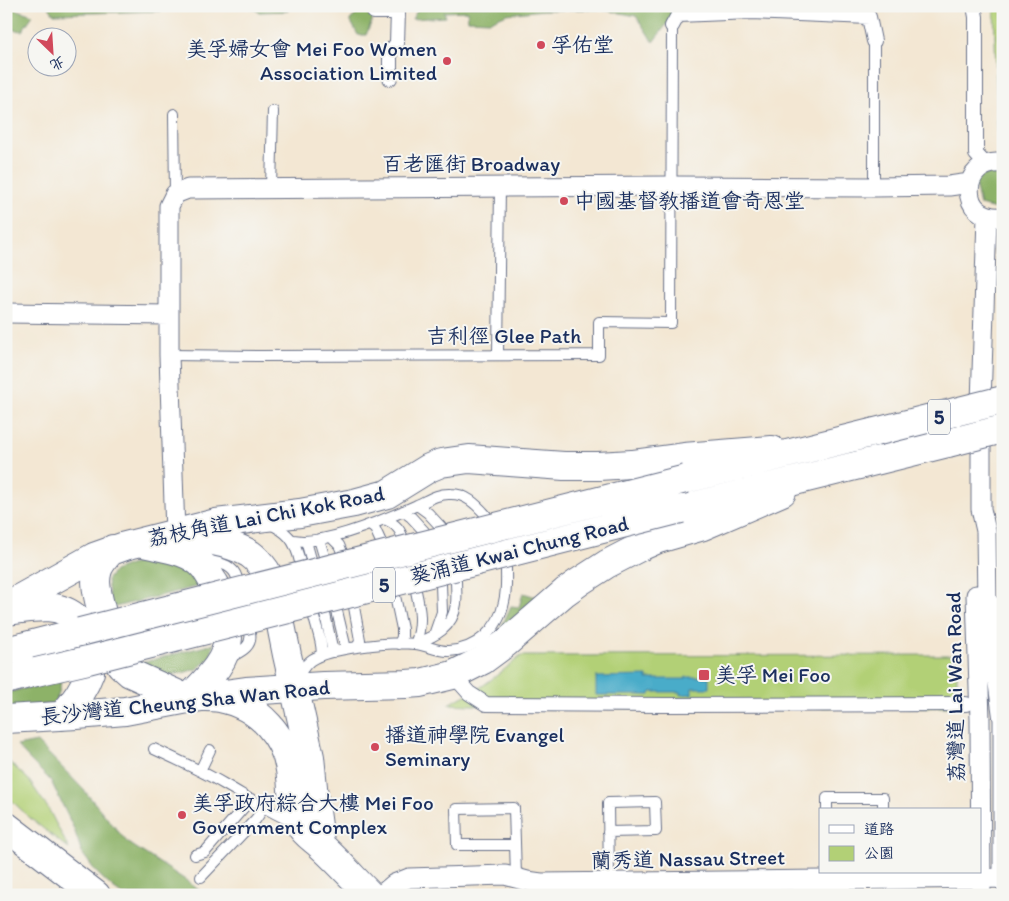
<svg xmlns="http://www.w3.org/2000/svg" width="1009" height="901" viewBox="0 0 1009 901" font-family="Itim,'LXGW WenKai TC',sans-serif">
	<style>
		.green { fill: #b2d076; stroke: #66806a }
		.forest { fill: #8db267; stroke: #547062 }
		.water { fill: #4aacc9; stroke: #326e94 }
		.lines { fill: none; stroke-linecap: round; stroke-linejoin: round }
		.service-casing { stroke: #676f87; stroke-width: 12 }
		.pedestrian-casing { stroke: #676f87; stroke-width: 16 }
		.minor-casing { stroke: #676f87; stroke-width: 21 }
		.secondary-casing { stroke: #676f87; stroke-width: 30 }
		.primary-casing { stroke: #676f87; stroke-width: 30 }
		.trunk-casing { stroke: #676f87; stroke-width: 30 }
		.service { stroke: #fff; stroke-width: 10 }
		.pedestrian { stroke: #fff; stroke-width: 14 }
		.minor { stroke: #fff; stroke-width: 19 }
		.secondary { stroke: #fff; stroke-width: 28 }
		.primary { stroke: #fff; stroke-width: 28 }
		.trunk { stroke: #fff; stroke-width: 28 }
		.trunk-bridge-casing { stroke: #676f87; stroke-width: 30; stroke-linecap: butt }
		.trunk-bridge { stroke: #fff; stroke-width: 28 }
		.poi-dot { fill: #d1495b; stroke: #f6f6f2; stroke-width: 2 }
		.labels { text-anchor: middle; stroke-width: 4; stroke-linejoin: round; paint-order: stroke }
		.shield { fill: #f6f6f2; stroke: #5d6b8a; stroke-width: 1 }
		.shield-label { font-size: 20px; font-weight: bold; fill: #1b2f5e }
		.poi-label { font-size: 21px; fill: #1b2f5e; stroke: #f6f6f2; text-anchor: start }
		.street-label { font-size: 21px; fill: #1b2f5e; stroke: #f6f6f2 }
	</style>
	<rect width="100%" height="100%" fill="#f6f6f2"/>
	<filter id="ink" filterUnits="userSpaceOnUse"><feTurbulence type="fractalNoise" baseFrequency=".02" numOctaves="2"/><feDisplacementMap in="SourceGraphic" scale="10" xChannelSelector="R" yChannelSelector="G"/><feConvolveMatrix kernelMatrix="1 2 1 2 8 2 1 2 1" color-interpolation-filters="sRGB"/></filter>
	<filter id="wash" filterUnits="userSpaceOnUse"><feTurbulence type="fractalNoise" baseFrequency=".0096" numOctaves="4" result="noise"/><feDisplacementMap in="SourceGraphic" scale="20" xChannelSelector="R" yChannelSelector="G"/><feGaussianBlur stdDeviation="1.12" result="paint"/><feColorMatrix in="noise" values="0 0 0 0 0 0 0 0 0 0 0 0 0 0 0 0 0 1.4 0 .05"/><feComposite in="paint" operator="in"/></filter>
	<g filter="url(#wash)">
		<rect width="100%" height="100%" fill="#f3e7d3"/>
		<path class="green" d="M989,6h14v139h-5l-4,-138z
			M957,655v52l-416,1 -93,-4 33,-17 15,-11 25,-20z
			M6,759l22,20 20,29 21,41 -39,-31 -18,-17 -6,-3z"/>
		<path class="forest" d="M48,6h114l-1,5 -107,3z
			M249,6h37l2,5 -29,1z
			M420,6h298l-6,7 -34,-3 -25,32 -17,-26 -36,-7 -57,1 -36,4 -17,7 -22,-1 -1,-9 -23,1 2,5 -34,2z
			M6,8h5l22,7 -11,16 -16,-2z
			M363,9l11,7 -8,19h-8l-8,-15z
			M1003,169v42l-23,-6 -5,-21 4,-7z
			M153,560l17,1 16,5 17,19 -92,23 -4,-28 7,-9 19,-7z
			M523,593l17,5 -46,39 7,-9 10,-22 8,1z
			M214,644l-4,14 -13,11 -15,4 -16,2 -34,-10z
			M61,679c-1,11 -2,19 -10,25l-45,6v-17z
			M37,742l46,47 44,53 60,39 18,14h-82l-10,-7 -17,-16 -14,-19 -8,-24 -23,-48 -22,-22 -12,-13z"/>
		<path class="water" d="M647,676v3h38l1,-2h23v11h-17v6l-12,1v-3h-29l-1,3h-54v-18z"/>
	</g>
	<g filter="url(#ink)">
		<g class="lines">
			<defs>
				<path id="service" d="M874,41v146
					M174,114l1,80
					M271,188l2,-77
					M169,355l88,1 342,-1v-33l72,1 1,-297
					M498,355l2,-169
					M417,505l11,8 13,14
					M403,511l8,6 13,14
					M385,519c8,4 14,8 17,17
					M268,523c20,9 27,17 32,39
					M370,525l5,4 6,13
					M331,537l8,8 3,7
					M319,539l5,17
					M293,540c30,6 93,-21 122,-34 12,-5 22,-13 36,-12 15,0 25,10 35,21
					M306,541l5,18
					M206,560c13,3 27,4 31,18
					M395,596l7,33v8l-3,7
					M987,603l16,-1
					M354,607l6,33 -1,4 -3,3
					M337,611l9,38
					M325,614l8,38
					M314,617c2,10 10,30 7,38
					M434,635l8,-23 -1,-28
					M415,644c20,-8 38,-16 41,-40 1,-8 0,-16 0,-24
					M415,644c8,-18 5,-35 1,-53
					M229,658c11,-6 24,-11 21,-25
					M297,680c3,-7 7,-14 13,-19 16,-13 84,-20 105,-17 11,1 22,7 33,7 28,-1 51,-22 56,-49 3,-12 2,-23 2,-34
					M154,749c24,11 48,22 70,35 23,13 45,28 69,38
					M200,771l10,-21
					M827,810v-12h56v12
					M608,832l48,-1 -1,-29 -47,1 1,79
					M514,845h-57l-1,-36 58,-1 2,69
					M195,855l10,-3 46,-53
					M201,877l55,-58 8,-12
					M797,895v-15"/>
				<path id="pedestrian" d="M374,6v6h24l-1,31 -7,9v26
					M974,6l2,11v137l10,11
					M672,26l6,-11 73,-3 118,5 5,24
					M453,675l16,18 17,11 179,1 301,-1"/>
				<path id="minor" d="M1003,163c-45,-4 -45,59 0,54
					M987,217l-6,186v106l5,22 1,72 16,117v161
					M6,313l163,2
					M175,533l-6,-178v-149l6,-12 13,-5 484,-3 202,1 75,-1 21,-3
					M976,595l4,125 1,175
					M381,895l13,-11 15,-6 96,-3 22,6 14,2 462,-5"/>
				<path id="secondary" d="M175,533c22,5 56,9 75,21 7,5 11,10 16,17
					M281,625l6,30 23,102 4,40 5,36 1,11
					M205,697c4,0 10,0 15,1 40,8 67,39 71,79 2,16 0,33 9,48 4,8 12,13 19,19 18,16 34,34 51,51"/>
				<path id="primary" d="M143,543c20,5 47,7 61,24 4,5 7,12 11,17
					M6,606l88,-49 31,-11 91,-23 84,-10 54,-10 33,-9 42,-26 12,-5 28,-4 95,7h34l34,-2 52,-7 88,-7
					M8,611c23,-3 50,-10 69,8
					M102,613c-4,-17 -11,-36 0,-51 3,-5 7,-9 11,-13
					M121,665l9,8 58,26
					M188,699c16,-17 39,-36 40,-61
					M62,716c13,-14 22,-27 28,-44
					M6,719l71,-4 48,-4 63,-12 58,-8 77,-5 83,-2 14,-1 33,-8 30,-15 23,-17 59,-51 14,-10 28,-18 33,-17 18,-8 45,-13 79,-34
					M6,826l90,69"/>
				<path id="trunk" d="M686,479l189,-47
					M681,509l267,-66
					M6,651l74,-19
					M6,680l30,-8"/>
			</defs>
			<use href="#service" class="service-casing"/>
			<use href="#pedestrian" class="pedestrian-casing"/>
			<use href="#minor" class="minor-casing"/>
			<use href="#secondary" class="secondary-casing"/>
			<use href="#primary" class="primary-casing"/>
			<use href="#trunk" class="trunk-casing"/>
			<use href="#service" class="service"/>
			<use href="#pedestrian" class="pedestrian"/>
			<use href="#minor" class="minor"/>
			<use href="#secondary" class="secondary"/>
			<use href="#primary" class="primary"/>
			<use href="#trunk" class="trunk"/>
			<defs>
				<path id="trunk-bridge" d="M875,432l128,-32
					M948,443l55,-14
					M80,632l606,-153
					M36,672l52,-12 593,-151"/>
			</defs>
			<use href="#trunk-bridge" class="trunk-bridge-casing"/>
			<use href="#trunk-bridge" class="trunk-bridge"/>
		</g>
	</g>
	<g class="poi-dot">
		<circle cx="541" cy="45" r="5"/>
		<circle cx="447" cy="61" r="5"/>
		<circle cx="564" cy="201" r="5"/>
		<rect x="698" y="669" width="12" height="12" rx="2.5"/>
		<circle cx="375" cy="747" r="5"/>
		<circle cx="182" cy="815" r="5"/>
	</g>
	<g class="labels">
		<g class="shield">
			<rect x="928" y="399.5" width="22" height="35" rx="4"/>
			<rect x="373" y="567.5" width="22" height="35" rx="4"/>
		</g>
		<g class="shield-label">
			<text x="939" y="424">5</text>
			<text x="384" y="592">5</text>
		</g>
		<g class="poi-label">
			<text x="551" y="52">孚佑堂</text>
			<text x="437" y="56" text-anchor="end">美孚婦女會 Mei Foo Women<tspan x="437" dy="24">Association Limited</tspan></text>
			<text x="574" y="208">中國基督教播道會奇恩堂</text>
			<text x="715" y="682">美孚 Mei Foo</text>
			<text x="385" y="742">播道神學院 Evangel<tspan x="385" dy="24">Seminary</tspan></text>
			<text x="192" y="810">美孚政府綜合大樓 Mei Foo<tspan x="192" dy="24">Government Complex</tspan></text>
		</g>
		<g class="street-label">
			<text x="471" y="171">百老匯街 Broadway</text>
			<text x="504" y="343">吉利徑 Glee Path</text>
			<text transform="translate(266 516) rotate(-11)" y="7">荔枝角道 Lai Chi Kok Road</text>
			<text transform="translate(519 550) rotate(-14)" y="7">葵涌道 Kwai Chung Road</text>
			<text transform="translate(955 687) rotate(-91)" y="7">荔灣道 Lai Wan Road</text>
			<text transform="translate(185 702) rotate(-6)" y="7">長沙灣道 Cheung Sha Wan Road</text>
			<text transform="translate(688 859) rotate(-1)" y="7">蘭秀道 Nassau Street</text>
		</g>
	</g>
	<rect width="1009" height="901" fill="none" stroke="#f6f6f2" stroke-width="25"/>
	<rect x="819" y="808" width="162" height="65" fill="#f6f6f2" stroke="#9ea6b7"/>
	<rect x="829" y="825" width="25" height="8" fill="#ffffff" stroke="#9ea6b7"/>
	<text x="864" y="834" font-size="15" fill="#1b2f5e">道路</text>
	<rect x="829" y="846" width="25" height="15" fill="#b2d076" stroke="#9ea6b7"/>
	<text x="864" y="858" font-size="15" fill="#1b2f5e">公園</text>
	<g transform="translate(52 52) rotate(155)"><circle r="24" fill="#f6f6f2" stroke="#9ea6b7"/>
	<path d="M0-4L9 19L0 12L-9 19Z" fill="#d1495b"/>
	<text y="-8" font-size="14" font-weight="bold" text-anchor="middle" fill="#1b2f5e">北</text>
	</g>
</svg>
